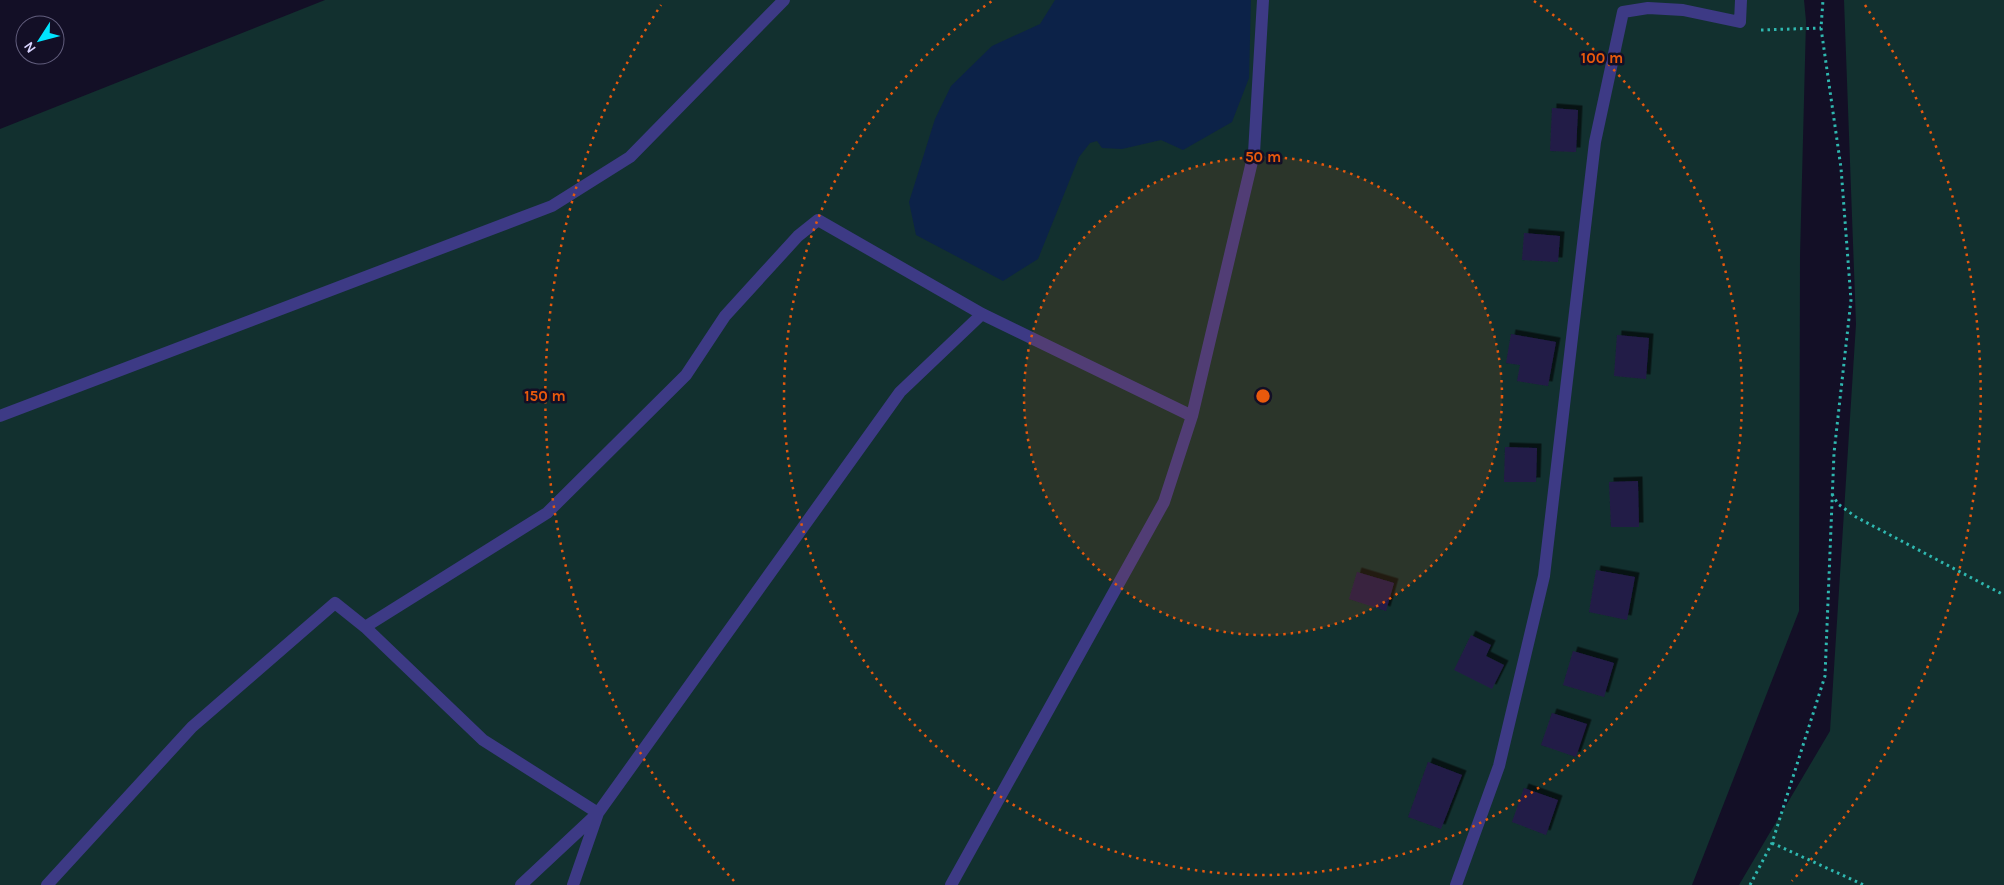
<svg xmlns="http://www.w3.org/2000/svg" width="2004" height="885" viewBox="0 0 2004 885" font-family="Karla,sans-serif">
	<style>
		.green { fill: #12302f }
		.water { fill: #0c2248 }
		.building { fill: #241b47; filter: url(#shadow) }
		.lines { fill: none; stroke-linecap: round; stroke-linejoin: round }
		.path { stroke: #2fb8b0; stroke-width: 3; stroke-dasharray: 2.5 4; stroke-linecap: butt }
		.minor { stroke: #3d3a85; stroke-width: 12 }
		.ring { fill: none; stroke: #e8590c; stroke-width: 2.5; stroke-dasharray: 2.5 5 }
		.centre { fill: #e8590c; stroke: #130f26; stroke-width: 2.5 }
		.ring-label { font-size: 15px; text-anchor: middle; font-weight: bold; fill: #e8590c; stroke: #130f26; stroke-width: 5; stroke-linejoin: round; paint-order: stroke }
	</style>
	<defs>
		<filter id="shadow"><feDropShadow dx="4.5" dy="-4.5" stdDeviation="0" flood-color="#0009"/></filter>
	</defs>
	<rect width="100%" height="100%" fill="#130f26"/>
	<path class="green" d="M325,0h1479l2,21 -6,235 -1,355 -107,274h-1692v-756z
		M1844,0h160v885h-265l91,-154 26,-407z"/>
	<path class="water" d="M1055,0h196l-2,78 -17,44 -49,28 -22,-10 -39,9 -20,-1 -5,-7 -7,2 -11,14 -41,102 -35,22 -87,-46 -7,-33 26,-83 16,-33 41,-40 48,-22z"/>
	<path class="building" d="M1552,108l26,2 -2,42 -26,-1z
		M1524,233l36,3 -2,26 -36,-2z
		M1511,334l45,8 -8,44 -31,-5 3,-16 -14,-2z
		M1617,335l32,3 -3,41 -32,-3z
		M1505,447l32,1 -1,34h-32z
		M1638,481l1,46h-28l-2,-45z
		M1596,570l39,7 -8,43 -38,-8z
		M1357,572l37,11 -8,28 -37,-12z
		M1471,635l20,10 -5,11 18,9 -12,24 -38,-19z
		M1573,651l41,12 -10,34 -41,-12z
		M1552,713l35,11 -11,33 -35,-12z
		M1428,762l34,13 -21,54 -33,-12z
		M1524,788l34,12 -12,35 -34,-13z"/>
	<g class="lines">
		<path class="path" d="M1761,30l60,-2
			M1832,494l6,10 18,13 148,78
			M1772,843l92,42
			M1750,885l22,-42 53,-167 9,-223 17,-153 -10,-132 -20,-140 2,-28"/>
		<path class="minor" d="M0,416l552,-210 78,-49 154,-157
			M365,627l182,-114 139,-138 39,-59 73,-80 20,-16 164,94 210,102
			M47,885l145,-158 143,-124 30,24 118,113 115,73 -25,72
			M521,885l77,-72 302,-421 82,-78
			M951,885l213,-383 28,-86 62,-263 9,-153
			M1456,885l43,-119 45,-190 51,-434 28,-130 25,-4 35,2 57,12 1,-22"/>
	</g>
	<circle cx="1263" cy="396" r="239" fill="#e8590c" fill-opacity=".12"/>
	<g class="ring">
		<circle cx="1263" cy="396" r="239"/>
		<path d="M1534 1A479 479 0 1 1 992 1"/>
		<path d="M734 881A718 718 0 0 1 661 5M1865 5A718 718 0 0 1 1792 881"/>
	</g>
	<circle cx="1263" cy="396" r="8" class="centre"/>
	<g class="ring-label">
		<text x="1602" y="63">100 m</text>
		<text x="1263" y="162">50 m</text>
		<text x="545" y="401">150 m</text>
	</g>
	<g transform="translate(40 40) rotate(234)"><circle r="24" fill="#130f26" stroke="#625e7d"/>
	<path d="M0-4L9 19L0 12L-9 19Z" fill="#00e5ff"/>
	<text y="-8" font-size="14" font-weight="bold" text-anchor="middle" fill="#d9d4ff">N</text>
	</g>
</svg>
